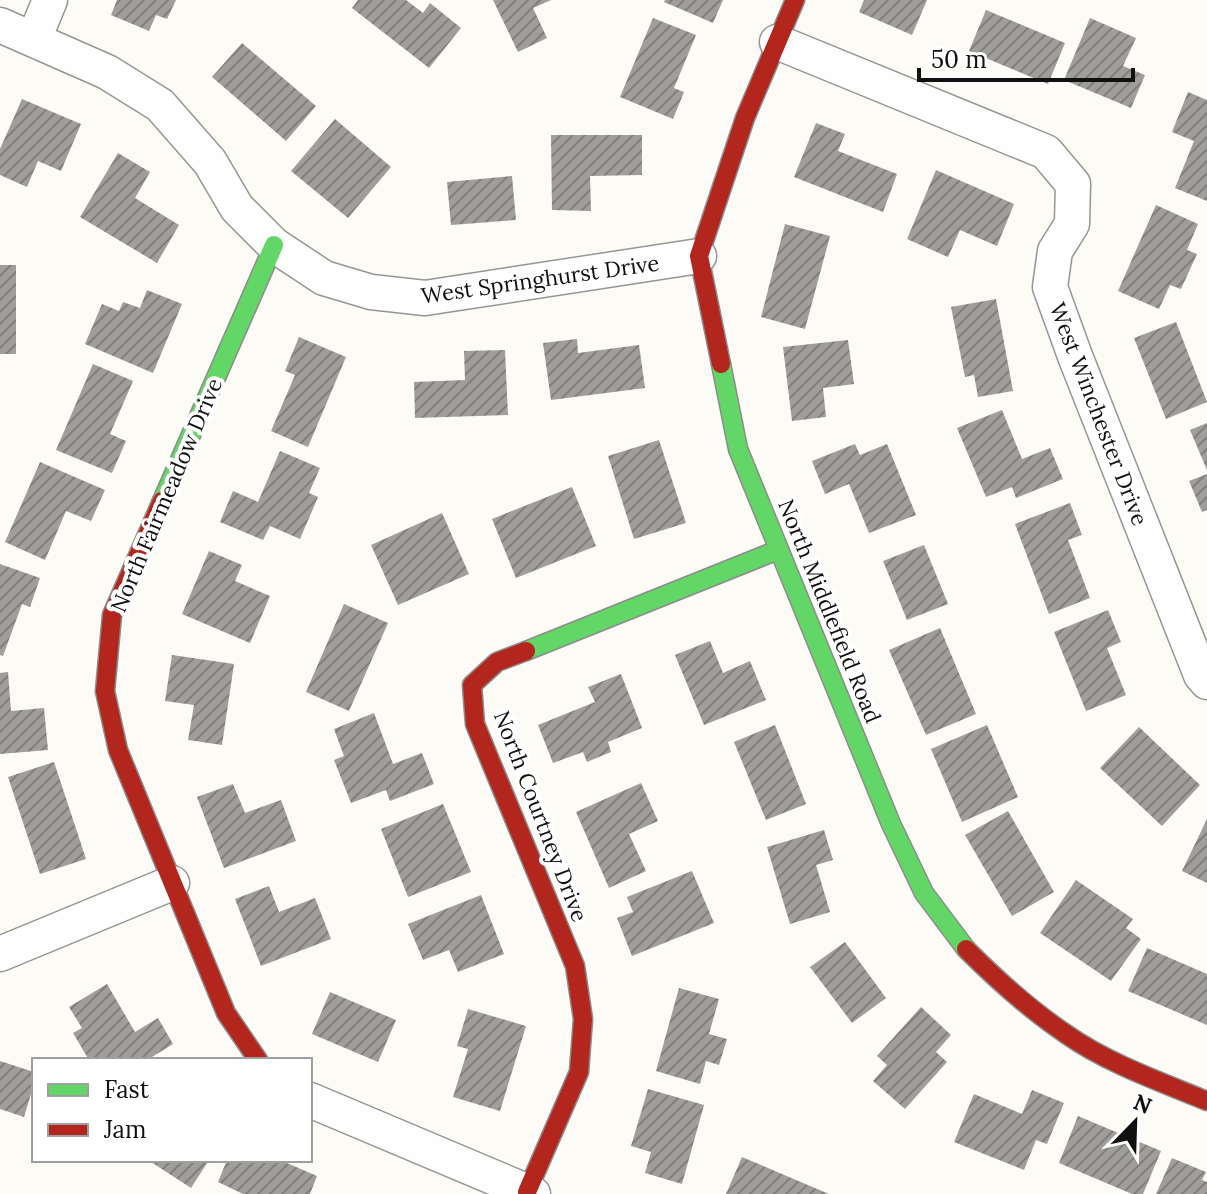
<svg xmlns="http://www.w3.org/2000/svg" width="1207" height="1194" viewBox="0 0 1207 1194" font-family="Lora,serif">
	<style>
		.building { fill: url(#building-hatch) }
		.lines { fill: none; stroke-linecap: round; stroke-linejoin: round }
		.street-casing { stroke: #969694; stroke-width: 37 }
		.fast-casing { stroke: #8d8c8a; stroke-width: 21 }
		.jam-casing { stroke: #8d8c8a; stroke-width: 21 }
		.street { stroke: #fffefe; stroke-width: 34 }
		.fast { stroke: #63d668; stroke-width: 18 }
		.jam { stroke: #b3261e; stroke-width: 18 }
		.labels { text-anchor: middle; stroke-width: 8; stroke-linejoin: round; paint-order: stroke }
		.street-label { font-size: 22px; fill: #101010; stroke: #fff }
	</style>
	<defs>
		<pattern id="building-hatch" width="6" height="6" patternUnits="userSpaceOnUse" patternTransform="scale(2)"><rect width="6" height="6" fill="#a09e9b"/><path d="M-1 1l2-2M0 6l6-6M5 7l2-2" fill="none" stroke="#817f7d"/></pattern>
	</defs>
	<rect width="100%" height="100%" fill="#fcfbf6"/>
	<path class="building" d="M117,0h59l-9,19 -11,-4 -7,16 -38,-16z
		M358,0h48l17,13 7,-10 31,25 -32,40 -77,-60z
		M493,0h58l-18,8 14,30 -29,14z
		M665,0h58l-10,23 -49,-21z
		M864,0h63l-15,35 -53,-23z
		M986,10l79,33 -17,41 -79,-33z
		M653,18l43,17 -22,53 10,4 -11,27 -53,-22z
		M1090,18l46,20 -13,28 22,9 -14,33 -67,-28z
		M242,43l74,63 -30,35 -74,-64z
		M1188,92l19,8v101l-32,-13 19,-47 -22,-9z
		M22,99l59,25 -20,47 -23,-10 -11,26 -27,-12v-26z
		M335,119l56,48 -43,51 -57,-47z
		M816,123l29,11 -7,17 59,23 -14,38 -89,-35z
		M551,135h91v40l-52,1 1,35 -39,-1z
		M118,153l32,19 -15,26 44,27 -22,38 -77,-46z
		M936,170l78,34 -17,42 -37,-16 -12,27 -41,-18z
		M512,176l4,44 -65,5 -4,-43z
		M1156,205l42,19 -11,26 10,4 -16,35 -11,-4 -11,24 -41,-18z
		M785,224l45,12 -25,93 -44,-12z
		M0,265h16v89h-16z
		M147,290l35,14 -29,69 -68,-29 17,-40 17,7 4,-9 17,6z
		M996,299l17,92 -35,6 -4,-22 -9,2 -14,-70z
		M1176,322l31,80 -41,17 -32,-81z
		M299,337l47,20 -38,90 -37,-16 24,-56 -10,-4z
		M577,339l1,14 61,-8 6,43 -94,12 -8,-57z
		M848,340l6,44 -31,4 3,29 -34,4 -9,-74z
		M505,350l3,65 -93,3 -1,-36 51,-2 -1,-29z
		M93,364l40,17 -23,53 16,7 -14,32 -56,-23z
		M1002,410l20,49 28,-11 13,31 -47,19 -4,-11 -26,10 -29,-69z
		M1207,423v47l-17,-40z
		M659,440l27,83 -52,16 -26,-83z
		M855,444l5,11 27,-11 29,71 -47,18 -20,-49 -24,10 -13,-33z
		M280,451l40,17 -11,25 9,4 -18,42 -30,-13 -7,14 -43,-18 13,-31 25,11z
		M40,462l65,28 -14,31 -25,-10 -21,49 -40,-18z
		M1207,474v36l-5,2 -13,-31z
		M572,487l24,59 -80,32 -24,-59z
		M1070,503l12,32 -14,5 22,58 -41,16 -34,-90z
		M442,513l27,61 -71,31 -27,-60z
		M924,545l24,59 -41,16 -24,-59z
		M209,551l33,14 -7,16 35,15 -20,47 -68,-29z
		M0,564l40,14 -10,29 -8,-3 -19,52 -3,-1z
		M344,604l44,19 -39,88 -43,-19z
		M1108,610l13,32 -14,6 19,47 -40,16 -32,-79z
		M940,628l36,86 -50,21 -37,-85z
		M710,641l13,32 27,-12 16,39 -62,25 -29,-70z
		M172,655l62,9 -12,81 -34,-5 6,-35 -29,-4z
		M8,672l3,39 33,-3 4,42 -48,4v-81z
		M621,674l21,54 -34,14 3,10 -24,10 -4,-10 -30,11 -15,-38 57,-23 -7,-15z
		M374,713l19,51 29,-11 12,31 -44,17 -4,-11 -35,13 -17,-43 10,-4 -10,-27z
		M775,725l31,79 -40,16 -32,-78z
		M987,725l31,72 -56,25 -31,-73z
		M1139,727l61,58 -38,41 -62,-58z
		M54,762l32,97 -46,15 -32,-97z
		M641,783l17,38 -29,13 17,37 -37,17 -33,-76z
		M233,784l12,29 36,-13 15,41 -72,27 -27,-71z
		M443,804l28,68 -63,25 -27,-68z
		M1008,811l46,81 -42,24 -47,-81z
		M1207,819v64l-25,-12z
		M824,830l9,30 -17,5 14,47 -40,12 -23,-77z
		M692,871l22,52 -82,33 -15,-38 16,-6 -6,-15z
		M1076,880l57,39 -7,9 15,11 -30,42 -71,-48z
		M269,886l10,26 36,-14 16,41 -70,27 -26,-67z
		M481,895l23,59 -46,18 -9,-22 -26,10 -15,-36z
		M845,942l41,56 -34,25 -42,-56z
		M1147,948l60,26v51l-79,-34z
		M107,984l28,48 23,-14 15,26 -26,16h-58l-16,-27 9,-5 -13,-21z
		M679,988l40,11 -10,35 18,5 -8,26 -13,-4 -6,23 -44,-13z
		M330,992l66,28 -18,42 -66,-28z
		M921,1007l30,28 -15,17 11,10 -42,47 -32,-28 14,-16 -10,-9z
		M468,1009l58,17 -26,85 -47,-14 15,-48 -11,-3z
		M0,1061l34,11v12l-10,33 -24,-8z
		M648,1089l56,16 -22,79 -37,-11 6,-21 -20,-6z
		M1032,1090l32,13 -17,41 -11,-4 -12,30 -70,-28 20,-48 48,20z
		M1078,1116l83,35 -18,43h-11l-73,-31z
		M742,1157l87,37h-103z
		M1172,1158l34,14 -4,8 5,2v12h-51z
		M148,1160h61l-18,28z
		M227,1160h53l37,16 -7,18h-67l-25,-12z"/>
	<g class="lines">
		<defs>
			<path id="street" d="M0,25l107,47 53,33 50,57 27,46 37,37 50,33 47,14 54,6 274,-42
				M34,39l16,-39
				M777,42l269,110 27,32 -1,40 -17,27 -5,36 25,69 126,319 6,7
				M0,954l172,-71
				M310,1100l223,94"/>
			<path id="fast" d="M721,364l17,85 153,375 33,69 42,56
				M162,501l112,-256
				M526,651l252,-101"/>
			<path id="jam" d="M721,364l-22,-108 46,-138 50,-118
				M162,501l-50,114 -7,76 13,59 108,263 32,47
				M526,651l-29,11 -25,23 3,39 100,242 8,53 -4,53 -52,120
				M966,949c31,31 63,60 100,85 41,29 95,48 141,67"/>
		</defs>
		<use href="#street" class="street-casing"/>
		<use href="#fast" class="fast-casing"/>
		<use href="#jam" class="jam-casing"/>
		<use href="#street" class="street"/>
		<use href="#fast" class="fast"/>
		<use href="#jam" class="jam"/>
	</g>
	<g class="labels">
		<g class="street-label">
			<text transform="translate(540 279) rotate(-8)" y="8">West Springhurst Drive</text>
			<text transform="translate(1099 414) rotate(69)" y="8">West Winchester Drive</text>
			<text transform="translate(166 495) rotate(-67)" y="8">North Fairmeadow Drive</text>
			<text transform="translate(830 611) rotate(68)" y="8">North Middlefield Road</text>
			<text transform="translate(541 816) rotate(69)" y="8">North Courtney Drive</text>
		</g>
	</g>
	<rect x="32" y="1058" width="280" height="104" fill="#ffffff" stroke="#9f9f9f" stroke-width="2"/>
	<rect x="48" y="1084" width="40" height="12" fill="#63d668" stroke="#9f9f9f" stroke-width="2"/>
	<text x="104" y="1098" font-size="24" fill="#101010">Fast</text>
	<rect x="48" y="1124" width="40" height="12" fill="#b3261e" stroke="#9f9f9f" stroke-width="2"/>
	<text x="104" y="1138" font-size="24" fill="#101010">Jam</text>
	<g transform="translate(1135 1122) rotate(23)" stroke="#ffffff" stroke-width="6" paint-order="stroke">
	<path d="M0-6L14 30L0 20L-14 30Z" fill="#101010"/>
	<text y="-12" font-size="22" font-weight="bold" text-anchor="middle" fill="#101010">N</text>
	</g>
	<path d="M919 68v12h214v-12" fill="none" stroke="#101010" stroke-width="4"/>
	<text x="931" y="68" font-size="24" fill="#101010" stroke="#ffffff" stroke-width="6" paint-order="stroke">50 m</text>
</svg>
